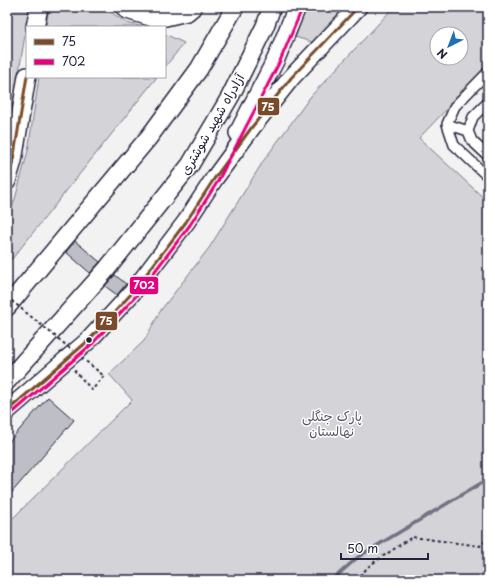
<svg xmlns="http://www.w3.org/2000/svg" width="495" height="587" viewBox="0 0 495 587" font-family="'Playpen Sans','Playpen Sans Arabic',sans-serif">
	<style>
		.green { fill: #d3d3d8; stroke: #7a7a8a; fill-rule: evenodd }
		.lines { fill: none; stroke-linecap: round; stroke-linejoin: round }
		.stream { stroke: #727282; stroke-width: 3.5 }
		.building { fill: #bebec6; stroke: #22223b }
		.street-casing { stroke: #22223b; stroke-width: 12 }
		.highway-casing { stroke: #22223b; stroke-width: 20 }
		.path { stroke: #22223b; stroke-width: 2; stroke-dasharray: 3 3; stroke-linecap: butt }
		.street { stroke: #fff; stroke-width: 9 }
		.highway { stroke: #fff; stroke-width: 17 }
		.path-bridge { stroke: #22223b; stroke-width: 2; stroke-dasharray: 3 3; stroke-linecap: butt }
		.bus-1-casing { stroke: #fff; stroke-width: 6 }
		.bus-2-casing { stroke: #fff; stroke-width: 6 }
		.bus-1 { stroke: #7a4b2a; stroke-width: 3 }
		.bus-2 { stroke: #e5007d; stroke-width: 3 }
		.bus-dot { fill: #22223b; stroke: #fff; stroke-width: 1.5 }
		.labels { text-anchor: middle; stroke-width: 3; stroke-linejoin: round; paint-order: stroke }
		.street-label { font-size: 13px; fill: #22223b; stroke: #fff }
		.park-label { font-size: 13px; fill: #57576a; stroke: #fff }
		.line-badge { stroke: #fff; stroke-width: 1.5 }
		.badge-label { font-size: 11px; text-anchor: middle; font-weight: bold; fill: #fff }
	</style>
	<rect width="100%" height="100%" fill="#f2f2f3"/>
	<filter id="ink" filterUnits="userSpaceOnUse"><feTurbulence type="fractalNoise" baseFrequency=".025" numOctaves="2"/><feDisplacementMap in="SourceGraphic" scale="8" xChannelSelector="R" yChannelSelector="G"/><feConvolveMatrix kernelMatrix="1 2 1 2 8 2 1 2 1" color-interpolation-filters="sRGB"/></filter>
	<g filter="url(#ink)">
		<path class="green" d="M7,7h24l-6,28 -16,97h-2z
			M49,7h54l24,16 17,4h-98z
			M306,7h43l-34,36 -20,-6z
			M394,7h94v59l-69,72 69,64v378h-481v-56l125,-124 -23,-26 35,-33 17,-31 48,-62 55,-88 47,-64zM437,34h24v24h-24z
			M165,34l19,9 -19,24z
			M39,77h118l-145,182 -5,-3v-35l8,-22 13,-48z"/>
		<g class="lines">
			<path class="stream" d="M332,580l26,-23 130,-78"/>
		</g>
		<path class="building" d="M75,241l25,21 -10,11 -24,-21z
			M115,275l11,9 -9,11 -12,-9z
			M48,397l26,23 -67,78v-54z"/>
		<g class="lines">
			<defs>
				<path id="street" d="M488,72l-33,34 -8,18 7,21 34,32
					M488,102l-15,15 -5,14 4,10 16,15
					M447,124l21,7"/>
				<path id="highway" d="M124,7l3,3 30,9 30,-7 6,-5
					M35,27l4,-20
					M238,133l38,-74 21,-52
					M7,181l6,-20 14,-85
					M7,307l142,-170 50,-68 36,-62
					M7,381l99,-111 84,-105 40,-68 35,-71 7,-19
					M7,411l82,-71 43,-47 54,-71 28,-43 38,-52 39,-49 67,-71"/>
			</defs>
			<use href="#street" class="street-casing"/>
			<use href="#highway" class="highway-casing"/>
			<path class="path" d="M74,370l18,20 12,-14
				M356,580l14,-15 42,-28 68,9 8,-7"/>
			<use href="#street" class="street"/>
			<use href="#highway" class="highway"/>
			<path class="path-bridge" d="M7,297l97,79"/>
			<defs>
				<path id="bus-1" d="M7,181l6,-20 14,-85
					M7,411l82,-71 43,-47 54,-71 28,-43 38,-52 39,-49 67,-71"/>
				<path id="bus-2" d="M10,415l83,-72 43,-47 54,-71 28,-44 62,-120 22,-52"/>
			</defs>
			<use href="#bus-1" class="bus-1-casing"/>
			<use href="#bus-2" class="bus-2-casing"/>
			<use href="#bus-1" class="bus-1"/>
			<use href="#bus-2" class="bus-2"/>
		</g>
	</g>
	<circle class="bus-dot" cx="89" cy="340" r="3.5"/>
	<g class="labels">
		<g class="street-label">
			<text transform="translate(212 124) rotate(-60)" y="5">آزادراه شهید شوشتری</text>
		</g>
		<g class="park-label">
			<text x="332" y="421">پارک جنگلی<tspan x="332" dy="15">نهالستان</tspan></text>
		</g>
	</g>
	<g class="line-badge">
		<rect x="257" y="97" width="23" height="19" rx="4" fill="#7a4b2a"/>
		<rect x="129" y="276" width="30" height="19" rx="4" fill="#e5007d"/>
		<rect x="95" y="311" width="23" height="20" rx="4" fill="#7a4b2a"/>
	</g>
	<g class="badge-label">
		<text x="268" y="111">75</text>
		<text x="144" y="289">702</text>
		<text x="106" y="325">75</text>
	</g>
	<rect width="495" height="587" fill="none" stroke="#fff" stroke-width="24"/>
	<rect x="12" y="12" width="471" height="563" fill="none" stroke="#22223b" stroke-width="1.5" filter="url(#ink)"/>
	<rect x="26" y="26" width="140" height="52" fill="#ffffff" stroke="#a7a7b1"/>
	<rect x="34" y="39" width="20" height="6" fill="#7a4b2a" stroke="#a7a7b1"/>
	<text x="62" y="46" font-size="12" fill="#22223b">75</text>
	<rect x="34" y="59" width="20" height="6" fill="#e5007d" stroke="#a7a7b1"/>
	<text x="62" y="66" font-size="12" fill="#22223b">702</text>
	<g transform="translate(449 46) rotate(222)"><circle r="19" fill="#ffffff" stroke="#a7a7b1"/>
	<path d="M0-3L7 15L0 10L-7 15Z" fill="#1f6fb2"/>
	<text y="-6" font-size="11" font-weight="bold" text-anchor="middle" fill="#22223b">N</text>
	</g>
	<path d="M341 553v6h87v-6" fill="none" stroke="#22223b" stroke-width="2"/>
	<text x="347" y="553" font-size="12" fill="#22223b" stroke="#ffffff" stroke-width="3" paint-order="stroke">50 m</text>
</svg>
